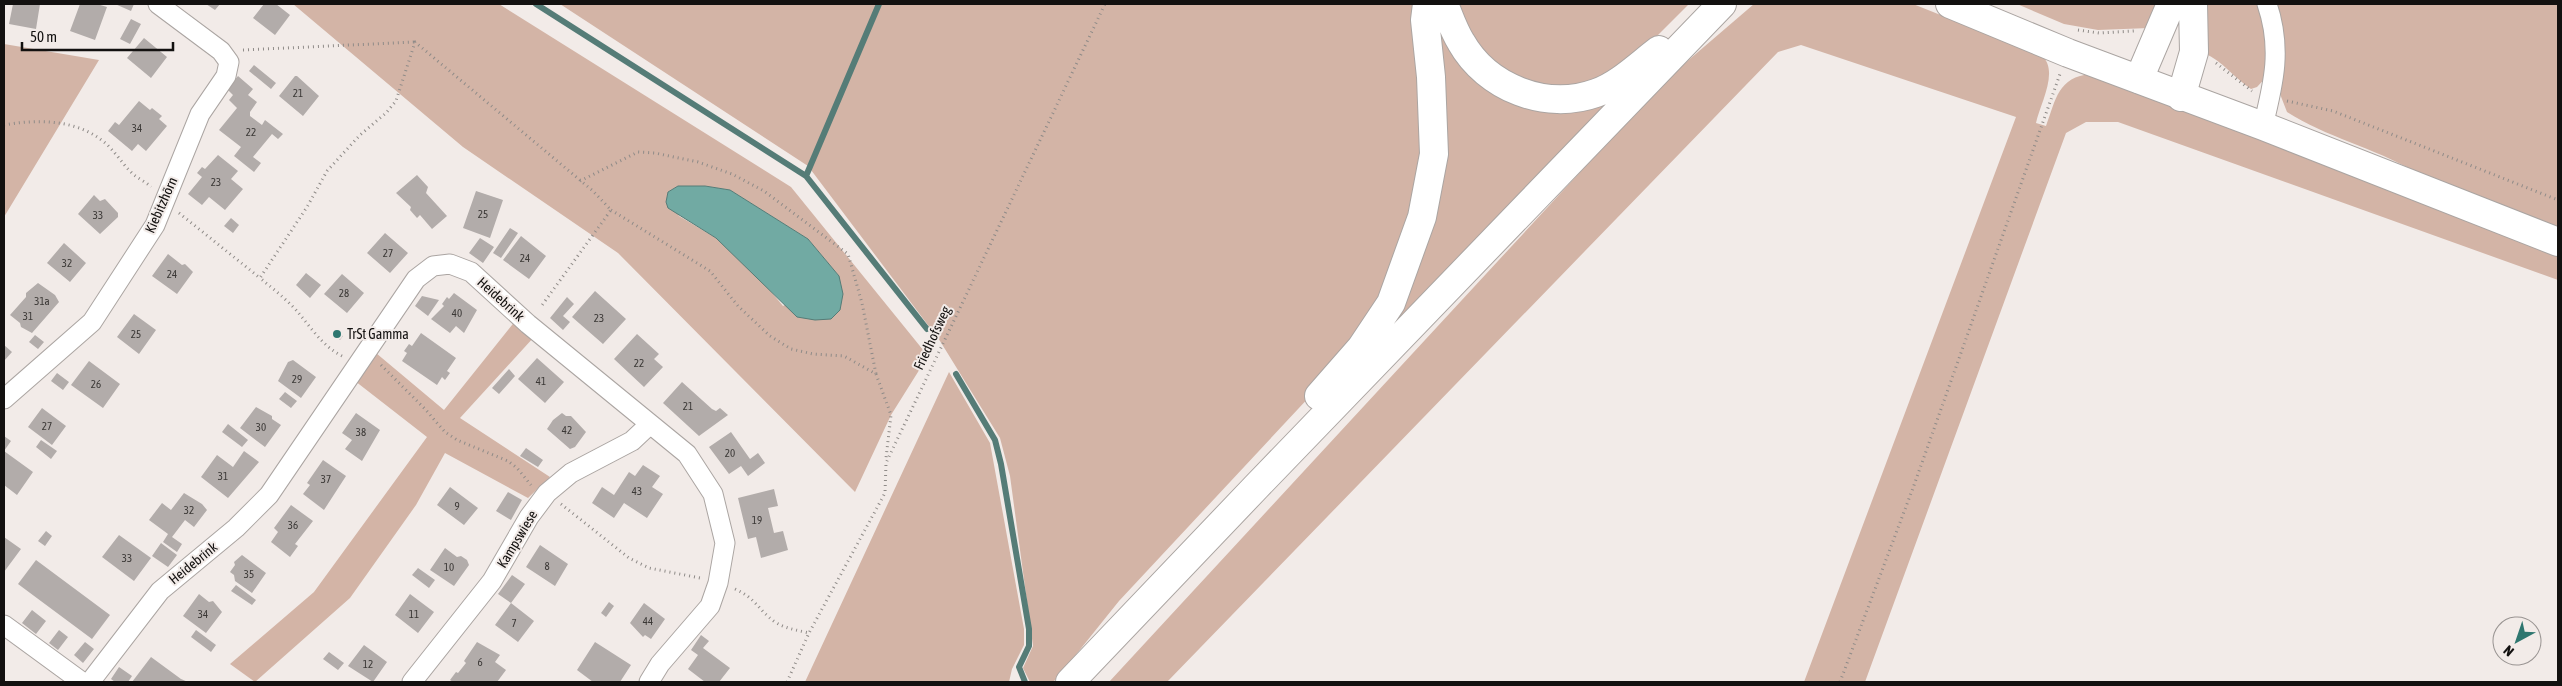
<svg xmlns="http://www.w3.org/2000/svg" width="2562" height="686" viewBox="0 0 2562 686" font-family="'Asap Condensed',sans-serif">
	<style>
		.green { fill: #d3b4a6; fill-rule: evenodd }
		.water { fill: #71aaa3; stroke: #557c77 }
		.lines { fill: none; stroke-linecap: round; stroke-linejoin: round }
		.stream { stroke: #557c77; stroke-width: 6 }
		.building { fill: #b2acaa }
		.minor-casing { stroke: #aba5a2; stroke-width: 21 }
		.primary-casing { stroke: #aba5a2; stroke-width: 30 }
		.trunk-casing { stroke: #aba5a2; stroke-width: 30 }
		.path { stroke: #8f8b88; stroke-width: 3; stroke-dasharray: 1 4; stroke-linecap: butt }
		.minor { stroke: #fff; stroke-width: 19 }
		.primary { stroke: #fff; stroke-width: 28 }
		.trunk { stroke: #fff; stroke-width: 28 }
		.poi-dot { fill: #2e766f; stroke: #f2ebe8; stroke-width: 2 }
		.labels { text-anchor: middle; stroke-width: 4; stroke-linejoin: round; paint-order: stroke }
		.number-label { font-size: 11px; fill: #3b3836 }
		.street-label { font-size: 14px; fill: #131110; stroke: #f2ebe8 }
		.poi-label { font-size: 14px; fill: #131110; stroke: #f2ebe8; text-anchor: start }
	</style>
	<rect width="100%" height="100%" fill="#f2ebe8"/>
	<path class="green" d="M293,4h206l292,183 137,169 -37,59 -36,77 -237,-239 -155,-106zM678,186h27l25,4 78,49 31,37 -56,30 -19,-23 -48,-45 -37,-22 -11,-24z
		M560,4h857l8,114 -7,79 -25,79 -52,87 -222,238 -61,76 -5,5h-23l-7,-14 10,-22 -23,-170 -10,-38 -60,-97 -132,-175z
		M1457,4h232l-63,63 -24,14 -59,10 -57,-29z
		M1754,4h159l128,51c19,15 -1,49 -5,68l10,3c10,-27 12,-49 45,-52l467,179v27l-440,-158h-32l-20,11 -201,549h-61l212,-565 -215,-72 -23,7 -611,630h-58l498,-539 70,-73z
		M2017,4h143l-11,24 -51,2 -34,-6z
		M2203,4h60l6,70 -12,13 -6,2c-17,-11 -28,-28 -47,-36z
		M2273,4h285v229l-144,-62c-40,-23 -88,-34 -127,-59l-7,-18z
		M1445,35l16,27 147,40 -2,7 -206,211 -6,-5 18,-38 23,-240z
		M4,44l95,16 -95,157z
		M516,320l18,17 -74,81 90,59 -22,21 -83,-45 -29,52 -66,93 -95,84 -25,-18 84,-72 113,-155 -72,-56 21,-28 68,57z
		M949,372l41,71 34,186v16l-12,24 -3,13h-204z"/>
	<path class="water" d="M678,186h27l25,4 78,49 31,37 4,18 -3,16 -9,9 -16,1 -18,-3 -81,-79 -48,-30 -2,-6 2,-10z"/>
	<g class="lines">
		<path class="stream" d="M536,4l270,172 121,153
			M806,176l73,-172
			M956,374l39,66 6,24 28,165v17l-10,21 6,15"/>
	</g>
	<path class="building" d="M13,4h27l-4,25 -27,-5z
		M80,4h17l10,3 -12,33 -25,-9z
		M115,4h19l-3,7z
		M206,4h14l-5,6z
		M264,4h12l14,11 -15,20 -22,-17z
		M131,19l10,5 -11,20 -10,-5z
		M144,38l23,19 -16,21 -24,-20z
		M254,65l22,18 -5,6 -22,-18z
		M238,76l15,13 -5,6 9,7 -7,10v4l12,9 3,-5 18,14 -5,5 -6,-5 -19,23 8,6 -7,9 -20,-16 7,-9 -22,-17 18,-22 -8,-8 4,-5 -6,-6z
		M295,76h2l22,20 -16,20 -24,-20z
		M139,101l11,9 2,-2 10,8 -3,3 8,7 -21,25 -8,-7 -6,7 -24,-20 7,-9 4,3z
		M218,155l20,16 -7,8 12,10 -18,21 -16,-13 -7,8 -14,-11 14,-17 -5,-4 5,-6 3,2z
		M417,175l11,12 -2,6 21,23 -15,13 -12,-14 -3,3 -7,-8 1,-3 -15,-14z
		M476,191l27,9 -13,38 -27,-10z
		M94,195l6,6 5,-2 13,14v4l-18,17 -22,-20z
		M231,218l8,7 -6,8 -9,-7z
		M510,228l8,5 -17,25 -8,-5z
		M385,233l23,20 -18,20 -23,-20z
		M521,236l25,20 -17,23 -26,-19z
		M480,238l14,9 -11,16 -14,-10z
		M64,243l22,20 -16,19 -23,-19z
		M168,254l14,11 3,-1 8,8 -16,22 -25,-18z
		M306,273l15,12 -11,13 -14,-13z
		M342,274l22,19 -17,20 -23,-19z
		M38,283l17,12 4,7 -27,31 -11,-6 -1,-4 -10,-8 16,-18v-4z
		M595,291l31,28 -23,25 -31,-27z
		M454,293l23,17 -13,23 -8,-7 -6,7 -19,-14 13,-13 -2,-2 5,-7 2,2z
		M422,296l17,4 -11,16 -13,-10z
		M567,297l7,7 -11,12 7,6 -7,8 -13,-12z
		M134,314l22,16 -17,24 -22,-17z
		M335,329l8,7 -3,4 -8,-7z
		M421,333l35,25 -9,13 3,2 -5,7 -3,-3 -5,8 -35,-24 5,-8 -3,-2 5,-7 3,2z
		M637,334l22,20 -5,5 9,8 -19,20 -30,-28z
		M35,335l9,7 -6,7 -9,-7z
		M4,345l8,7 -8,9z
		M537,358l27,24 -19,21 -27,-24z
		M293,360l23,17 -15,21 -23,-17 10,-19z
		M89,361l31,23 -17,24 -32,-23z
		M509,369l6,7 -16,18 -7,-6z
		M57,373l12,9 -6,8 -12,-9z
		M682,382l30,27 4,2 4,-3 8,7 -29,21 -36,-33z
		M285,392l12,9 -6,7 -12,-9z
		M256,407l16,9v3l9,6 -16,22 -25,-19z
		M42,408l24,18 -14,19 -24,-18z
		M356,413l24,17 -18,31 -17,-12 7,-9 -10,-7z
		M562,413l4,3h5l15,16 -11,15 -5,2 -23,-20 6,-9z
		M228,424l20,16 -6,7 -20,-15z
		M731,432l19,27 8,-6 7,10 -17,13 -7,-10 -12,8 -20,-27z
		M4,436l7,5 -7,10 29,21 -16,23 -13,-10z
		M41,440l16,11 -6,8 -15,-12z
		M526,448l17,12 -5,7 -18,-11z
		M244,451l15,11 -31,36 -27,-21 16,-22 16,12z
		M323,460l23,16 -22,34 -21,-16 7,-9 -3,-2z
		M643,465l17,11 -8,11 11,7 -16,24 -23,-15 -10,15 -22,-15 10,-16 12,8 15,-23 6,4z
		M450,487l28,21 -14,17 -27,-20z
		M774,489l4,17 -10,2 6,25 9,-2 5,19 -27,8 -5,-21 -8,2 -10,-41z
		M508,492l14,8 -11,20 -15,-9z
		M184,493l18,11 5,6 -13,17 -9,-7 -13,17 10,7 -5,8 -14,-10 5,-8 -19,-14 13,-17 9,7z
		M291,505l22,16 -18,23 3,2 -8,11 -19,-15 7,-10 -4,-4z
		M46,531l6,5 -7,10 -7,-5z
		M119,535l32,23 -17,23 -32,-24z
		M4,537l17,12 -17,23z
		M161,543l16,12 -9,12 -16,-11z
		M540,545l28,19 -13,22 -29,-19z
		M445,548l12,9 4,-1 6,4 2,5 -15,21 -24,-16z
		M242,555l24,18 -14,20 -17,-12 -1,-6 -4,-3 5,-7 -1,-3z
		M36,560l74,55 -18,24 -74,-55z
		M418,568l17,12 -6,8 -17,-13z
		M512,575l13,9 -14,19 -13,-9z
		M236,585l20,15 -4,5 -21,-14z
		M199,594l10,8 4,-1 9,11 -16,21 -23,-17z
		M410,594l24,18 -16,21 -23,-18z
		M609,602l5,4 -8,11 -5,-4z
		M511,603l23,18 -16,21 -23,-17z
		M644,603l21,16 -14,20 -6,-4 -2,2 -13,-14z
		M32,610l14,11 -10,13 -14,-11z
		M59,630l9,7 -10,13 -9,-7z
		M196,630l20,15 -5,7 -20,-15z
		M701,635l8,6 -6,7 27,20 -11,14h-14l-17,-13 10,-14 -7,-5z
		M85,642l9,7 -11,14 -9,-8z
		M477,642l23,13 -5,7 11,8 -9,12h-44l-3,-2 6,-8 2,1 8,-10 -2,-2z
		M595,642l36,23 -11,17h-27l-16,-12z
		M364,645l23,17 -14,20 -25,-16z
		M329,652l15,11 -6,7 -15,-11z
		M151,657l30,22 7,3h-56z
		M119,667l13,9 -4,6h-13l-4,-3z"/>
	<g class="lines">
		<defs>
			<path id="minor" d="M2263,126c11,-44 19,-78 4,-122
				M4,399l88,-77 63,-97 45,-111 26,-38 3,-14 -8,-11 -63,-47
				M4,625l78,57
				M90,682l70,-91 76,-63 33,-33 147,-216 17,-13 17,-2 21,8 57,52 159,130 26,40 12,49 -7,40 -8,23 -50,58 -11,18
				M412,682l80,-101 37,-64 18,-24 24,-20 61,-32 17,-16"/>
			<path id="primary" d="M1950,4l118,49 195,73 295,116"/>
			<path id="trunk" d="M1444,4c5,12 10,27 17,38 26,46 85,69 135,51 23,-8 43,-28 63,-43
				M2139,79l32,-75
				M2181,97l13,-45 -1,-48
				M1319,396l42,-48 30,-45 31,-86 12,-63 -3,-77 -6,-57 2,-16
				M1070,682l186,-195 466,-483"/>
		</defs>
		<use href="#minor" class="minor-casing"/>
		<use href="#primary" class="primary-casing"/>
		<use href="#trunk" class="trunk-casing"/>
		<path class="path" d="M2078,30l21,3 35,-2
			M243,50l172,-8
			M2216,63l36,28
			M2287,101l46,10 225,89
			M4,125c33,-6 72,-6 100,17 10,8 17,20 26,29 6,7 15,10 21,16
			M580,181l58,-29 17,1 43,9 34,12 32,17 84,63 14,49 14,71
			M611,210l99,61 28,35 32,30 21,13 22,5 31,2 32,18 15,41 -5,43
			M179,213l81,65
			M342,356c-20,-10 -32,-30 -46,-46 -11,-12 -24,-22 -36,-32l47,-71 20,-36 33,-36 26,-22 10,-12 19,-59 178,149 18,19 -71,98
			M381,365l44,44 20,23 12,8 51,21 9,7 14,17
			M561,504l68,54 20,10 51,10
			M735,589c22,10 23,21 40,33 11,7 22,8 34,11
			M787,682l22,-49 76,-140 1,-30 219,-459
			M1840,682l73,-194 147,-414"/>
		<use href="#minor" class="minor"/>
		<use href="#primary" class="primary"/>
		<use href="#trunk" class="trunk"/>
	</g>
	<circle class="poi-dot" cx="337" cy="334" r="5"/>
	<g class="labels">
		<g class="number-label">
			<text x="298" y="97">21</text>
			<text x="137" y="132">34</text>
			<text x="251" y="136">22</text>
			<text x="216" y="186">23</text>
			<text x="483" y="218">25</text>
			<text x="98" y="219">33</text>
			<text x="388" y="257">27</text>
			<text x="525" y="262">24</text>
			<text x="67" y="267">32</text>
			<text x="172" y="278">24</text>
			<text x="344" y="297">28</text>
			<text x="42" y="305">31a</text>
			<text x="457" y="317">40</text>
			<text x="28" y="320">31</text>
			<text x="599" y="322">23</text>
			<text x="136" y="338">25</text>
			<text x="639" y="367">22</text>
			<text x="297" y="383">29</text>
			<text x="541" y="385">41</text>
			<text x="96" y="388">26</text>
			<text x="688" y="410">21</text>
			<text x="47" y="430">27</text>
			<text x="261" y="431">30</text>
			<text x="567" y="434">42</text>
			<text x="361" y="436">38</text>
			<text x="730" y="457">20</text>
			<text x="223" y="480">31</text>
			<text x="326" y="483">37</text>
			<text x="637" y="495">43</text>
			<text x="457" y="510">9</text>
			<text x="189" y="514">32</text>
			<text x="757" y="524">19</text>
			<text x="293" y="529">36</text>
			<text x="127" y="562">33</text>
			<text x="547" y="570">8</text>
			<text x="449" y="571">10</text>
			<text x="249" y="578">35</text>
			<text x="203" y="618">34</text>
			<text x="414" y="618">11</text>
			<text x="648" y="625">44</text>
			<text x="514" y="627">7</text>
			<text x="480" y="666">6</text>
			<text x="368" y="668">12</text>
		</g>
		<g class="street-label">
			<text transform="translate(161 205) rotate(-66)" y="5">Kiebitzhörn</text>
			<text transform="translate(501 299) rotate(42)" y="5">Heidebrink</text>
			<text transform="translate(932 338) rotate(-65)" y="5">Friedhofsweg</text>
			<text transform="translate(517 539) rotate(-59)" y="5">Kampswiese</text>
			<text transform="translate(193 563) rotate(-39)" y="5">Heidebrink</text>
		</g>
		<g class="poi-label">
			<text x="347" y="339">TrSt Gamma</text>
		</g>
	</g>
	<rect width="2562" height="686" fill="none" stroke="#131110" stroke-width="10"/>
	<g transform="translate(2517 641) rotate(220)"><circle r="24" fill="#f2ebe8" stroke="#999492"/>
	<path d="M0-4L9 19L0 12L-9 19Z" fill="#2e766f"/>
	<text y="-8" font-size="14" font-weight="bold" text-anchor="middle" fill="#131110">N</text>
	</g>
	<path d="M22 42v8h151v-8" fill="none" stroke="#131110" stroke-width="2.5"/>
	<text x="30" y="42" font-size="15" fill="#131110" stroke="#f2ebe8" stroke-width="4" paint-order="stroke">50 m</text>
</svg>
